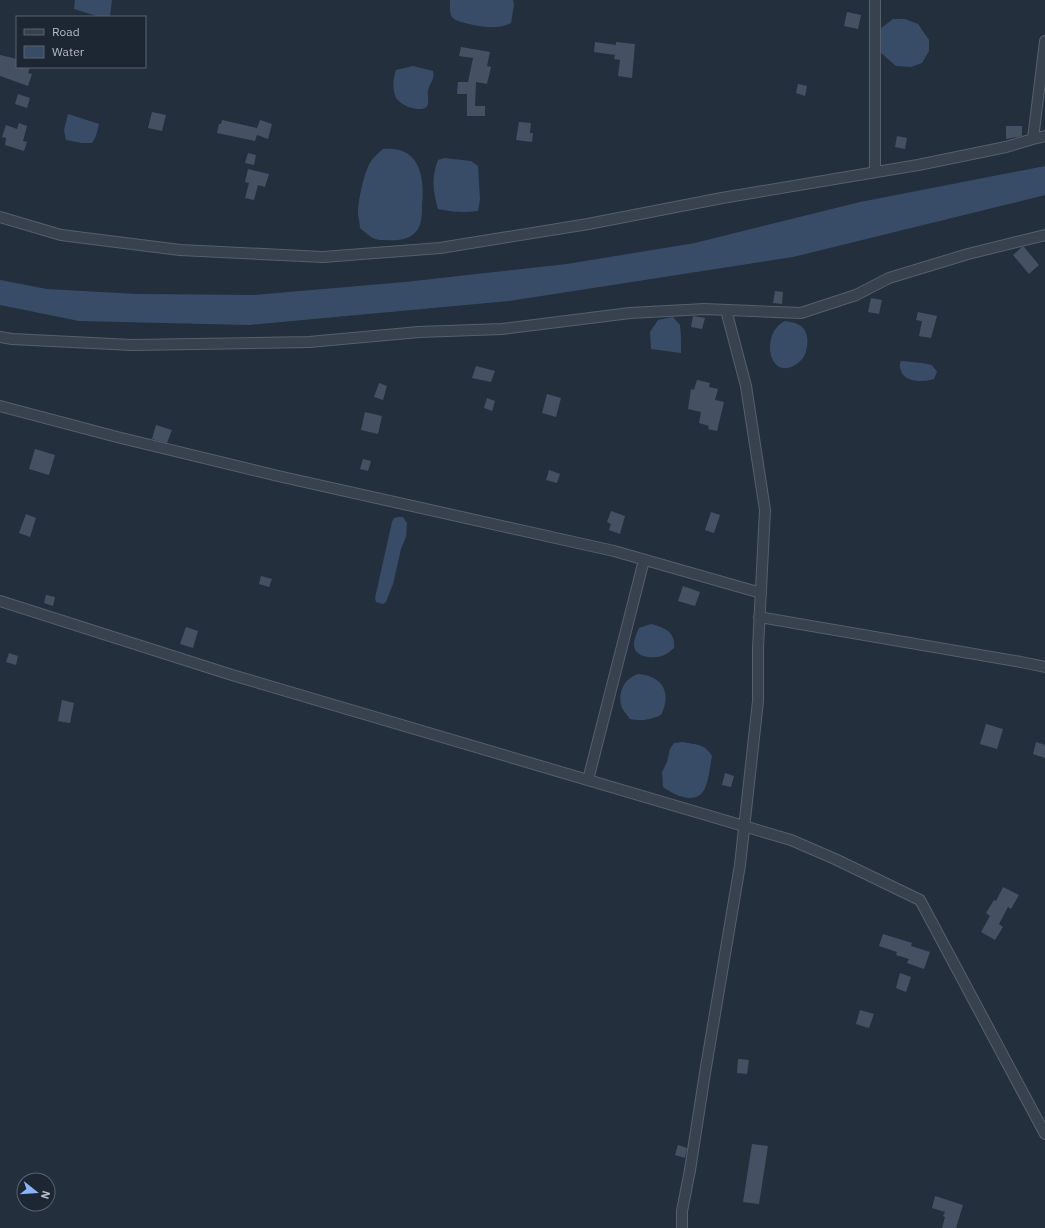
<svg xmlns="http://www.w3.org/2000/svg" width="1045" height="1228" viewBox="0 0 1045 1228" font-family="'IBM Plex Sans',sans-serif">
	<style>
		.water { fill: #394c67 }
		.building { fill: #455162 }
		.lines { fill: none; stroke-linecap: round; stroke-linejoin: round }
		.street-casing { stroke: #565f6c; stroke-width: 12 }
		.street { stroke: #38414e; stroke-width: 10 }
	</style>
	<rect width="100%" height="100%" fill="#242f3e"/>
	<path class="water" d="M75,0h37l-2,17h-10l-26,-8z
		M450,0h63l1,5 -3,18c-15,7 -31,4 -46,0 -4,-1 -9,-2 -12,-5 -4,-4 -3,-12 -3,-18z
		M893,19h12l13,5 11,16v11l-7,12 -11,4 -15,-1 -15,-13 -4,-12 3,-12z
		M413,66l20,5c2,10 -4,12 -5,20 -1,4 1,9 0,13 -2,9 -20,4 -25,0 -2,-1 -5,-4 -7,-6 -4,-9 -3,-19 0,-28z
		M68,114l31,10 -3,12 -4,7h-10l-16,-3 -2,-10z
		M383,149c37,-4 42,28 39,57 0,6 0,15 -3,21 -6,13 -22,14 -35,13 -2,0 -6,0 -9,-1 -5,-2 -10,-7 -15,-11 0,-5 -2,-10 -2,-15 0,-12 6,-40 12,-50 2,-4 9,-11 13,-14z
		M444,158l27,3 7,5 2,33 -2,12c-14,2 -26,1 -40,-2 -5,-18 -7,-30 0,-49z
		M1045,166v29l-252,62 -284,44 -260,24 -170,-4 -79,-16v-25l47,9 90,5 117,1 151,-13 162,-18 128,-21 165,-41z
		M673,317l7,8 1,12v16l-30,-4 -1,-17 8,-12z
		M785,321c4,1 9,1 12,3 11,4 12,17 9,27 -1,6 -6,11 -11,14 -28,16 -34,-34 -10,-44z
		M901,361l21,2 10,2 5,7 -3,7c-10,3 -29,4 -33,-8 -1,-4 -2,-6 0,-10z
		M398,517h5l4,6 -1,14 -5,12 -8,35 -7,18 -3,2 -7,-2 -1,-4 17,-76 2,-4z
		M651,624c8,2 19,5 22,14 1,3 1,7 1,10 -9,8 -14,10 -26,9 -19,-3 -15,-16 -9,-29z
		M638,674c25,2 34,19 23,41 -12,5 -18,6 -31,4 -2,-3 -6,-7 -8,-11 -5,-14 1,-29 16,-34z
		M683,742c13,3 21,1 29,14 -2,9 -3,25 -8,34 -9,16 -31,4 -41,-3l-1,-15 5,-10 3,-13 4,-6z"/>
	<path class="building" d="M847,12l14,3 -3,14 -14,-3z
		M595,42l21,3v-3l19,2 -3,34 -14,-2 2,-16 -6,-1 1,-4 -21,-3z
		M461,47l29,5 -3,14 4,1 -4,17 -11,-2 -1,24h10v10h-18v-22h-10l1,-12h10l5,-24 -14,-2z
		M0,55l17,4v8h13l-2,6 4,1 -4,12 -28,-10z
		M798,84l9,2 -2,10 -9,-3z
		M18,94l12,4 -3,10 -12,-4z
		M152,112l14,3 -4,16 -14,-3z
		M222,120l35,8 3,-8 12,4 -4,15 -11,-4 -2,6 -38,-8 2,-9h2z
		M519,122l12,1 -1,10h3l-1,9 -16,-2z
		M19,123l8,3 -4,15 4,1 -3,9 -19,-6 1,-7 -4,-1 4,-12 11,4z
		M1006,126h16v10l-16,3z
		M897,136l10,2 -2,11 -10,-2z
		M248,153l8,2 -2,10 -9,-2z
		M248,169l21,5 -4,13 -7,-2 -4,15 -9,-2 4,-15 -4,-1z
		M1022,247h2l15,18 -10,9 -16,-19z
		M775,291l8,1 -1,12 -9,-1z
		M871,298l11,2 -3,14 -11,-2z
		M918,312l19,4 -6,22 -12,-2 3,-15 -6,-1z
		M693,316l12,2 -3,11 -11,-2z
		M476,366l19,5 -4,11 -19,-4z
		M697,380l13,3 -1,4 9,2 -3,11 9,2 -7,29 -9,-2 1,-3 -10,-3 2,-11 -13,-3 3,-20 3,1z
		M379,383l8,3 -4,14 -9,-3z
		M547,394l14,4 -5,19 -14,-4z
		M487,398l8,3 -3,10 -8,-3z
		M365,412l17,4 -4,18 -17,-4z
		M156,425l16,5 -5,13 -15,-4z
		M35,449l20,6 -6,20 -20,-6z
		M363,459l8,2 -3,10 -8,-2z
		M549,470l11,4 -3,9 -11,-3z
		M611,511l14,5 -5,18 -11,-4 2,-6 -4,-2z
		M711,512l9,3 -6,18 -9,-3z
		M26,514l10,4 -6,19 -11,-4z
		M261,576l11,3 -3,8 -10,-3z
		M683,586l17,6 -5,14 -17,-5z
		M46,595l9,2 -2,9 -9,-3z
		M186,627l12,4 -5,17 -13,-4z
		M9,653l9,3 -2,9 -10,-3z
		M62,700l12,3 -4,20 -12,-2z
		M986,724l17,5 -6,20 -17,-5z
		M1036,742l9,3v13l-12,-4z
		M725,773l9,3 -3,11 -9,-2z
		M1003,887l16,8 -8,14 -3,-2 -9,17 4,3 -8,13 -14,-8 9,-16 -4,-3 8,-13 2,1z
		M883,934l29,9 -1,3 19,6 -6,17 -17,-6 2,-4 -13,-4 1,-3 -18,-6z
		M900,973l11,4 -5,15 -10,-4z
		M860,1010l14,4 -5,14 -13,-4z
		M738,1059l11,1 -2,14 -10,-1z
		M752,1144l16,2 -9,58 -16,-2z
		M678,1145l9,3 -2,10 -10,-3z
		M935,1196l28,9 -7,23h-14l3,-11 -2,-1 2,-4 -13,-4z"/>
	<g class="lines">
		<defs>
			<path id="street" d="M1033,139l12,-3
				M875,172v-172
				M0,217l61,18 119,15 143,7 117,-9 148,-24 134,-26 196,-33 88,-18 27,-8 12,-98
				M0,337l12,2 120,6 177,-3 110,-10 83,-3 128,-16 74,-4 97,4 55,-18 33,-17 79,-24 77,-19
				M0,406l117,31 161,39 336,75 147,42
				M0,601l232,74 559,165 44,19 85,41 125,234
				M759,617l262,45 24,5
				M588,780l56,-220
				M682,1228v-17l8,-41 15,-97 35,-208 18,-164v-53l7,-138 -19,-124 -20,-76"/>
		</defs>
		<use href="#street" class="street-casing"/>
		<use href="#street" class="street"/>
	</g>
	<rect x="16" y="16" width="130" height="52" fill="#1d2633" stroke="#59626f"/>
	<rect x="24" y="29" width="20" height="6" fill="#38414e" stroke="#59626f"/>
	<text x="52" y="36" font-size="12" fill="#b4bcc9">Road</text>
	<rect x="24" y="46" width="20" height="12" fill="#394c67" stroke="#59626f"/>
	<text x="52" y="56" font-size="12" fill="#b4bcc9">Water</text>
	<g transform="translate(36 1192) rotate(107)"><circle r="19" fill="#1d2633" stroke="#59626f"/>
	<path d="M0-3L7 15L0 10L-7 15Z" fill="#8ab4f8"/>
	<text y="-6" font-size="11" font-weight="bold" text-anchor="middle" fill="#b4bcc9">N</text>
	</g>
</svg>
